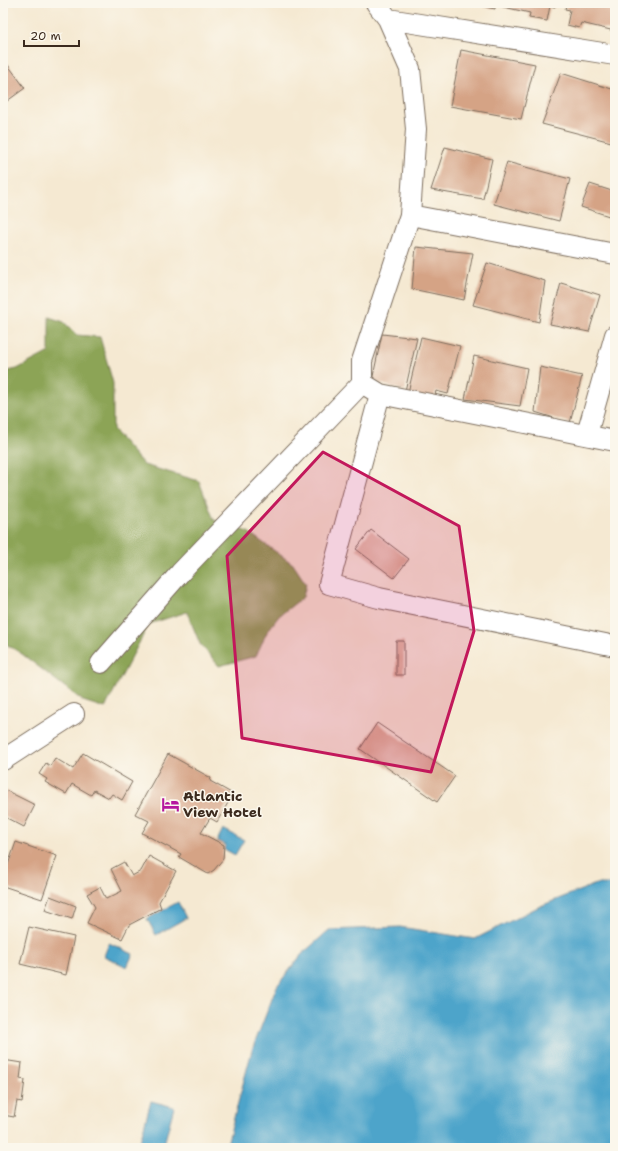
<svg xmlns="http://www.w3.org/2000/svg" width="618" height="1151" viewBox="0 0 618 1151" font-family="'Shantell Sans',sans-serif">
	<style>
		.forest { fill: #8ca456; stroke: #64673a }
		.water { fill: #4ea4ca; stroke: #446774 }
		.building { fill: #d5a385 }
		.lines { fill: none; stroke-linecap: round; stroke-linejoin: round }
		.street-casing { stroke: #7c6d5d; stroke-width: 22 }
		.street { stroke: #fff; stroke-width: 20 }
		.marked { fill: #c2185b; fill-opacity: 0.2; stroke: #c2185b; stroke-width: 3; stroke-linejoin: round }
		.labels { text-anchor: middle; stroke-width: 3; stroke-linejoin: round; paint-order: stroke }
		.poi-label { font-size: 14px; font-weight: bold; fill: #3b2a1e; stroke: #fbf7ec; text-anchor: start }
	</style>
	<rect width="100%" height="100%" fill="#fbf7ec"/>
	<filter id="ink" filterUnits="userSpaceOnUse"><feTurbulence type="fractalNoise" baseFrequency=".025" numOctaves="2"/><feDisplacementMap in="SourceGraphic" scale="8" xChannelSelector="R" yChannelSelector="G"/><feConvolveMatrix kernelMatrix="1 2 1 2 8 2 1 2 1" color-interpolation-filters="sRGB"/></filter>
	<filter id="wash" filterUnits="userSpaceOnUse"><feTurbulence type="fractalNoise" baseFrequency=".012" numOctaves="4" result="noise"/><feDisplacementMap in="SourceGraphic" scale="16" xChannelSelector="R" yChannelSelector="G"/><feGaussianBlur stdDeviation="0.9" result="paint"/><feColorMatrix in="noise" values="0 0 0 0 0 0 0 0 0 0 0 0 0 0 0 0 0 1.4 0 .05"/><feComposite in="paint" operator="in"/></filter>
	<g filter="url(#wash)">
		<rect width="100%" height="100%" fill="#f5e9d2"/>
		<path class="forest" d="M49,317l15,5 13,13 23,2 13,46v47l31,35 55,16 15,39 34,12 45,32 13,20 -3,13 -24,19 -12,16 -11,24 -37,10 -19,-22 -13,-32 -38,12 -44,84 -22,-7 -61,-47 -19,-12v-270l14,-3 32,-17z"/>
		<path class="water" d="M223,829l21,11 -9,15 -11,-6 2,-4 -9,-4z
			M596,884h19v264h-389l26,-98 25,-64 25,-32 27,-24 71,-3 75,12 63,-32z
			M178,902l8,16 -30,17 -9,-16z
			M109,943l24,11 -6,13 -23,-11z
			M151,1101l23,6 -11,41h-13l-11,-3z"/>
		<g id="blocks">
			<path class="building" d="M478,3h78l-1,4 -5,-1 -3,15 -18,-3 1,-5 -35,-8v4l-18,-4z
				M567,3h48v28l-34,-8 -2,5 -12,-3 3,-15 -5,-1z
				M461,50l74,14 -14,55 -71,-13z
				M5,61l20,27 -22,16v-41z
				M561,73l54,17v53l-73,-19z
				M445,147l47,12 -9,40 -52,-9z
				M507,162l63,17 -11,42 -65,-17z
				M590,184l25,8v6l-6,18 -28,-9z
				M416,247l57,6 -9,47 -52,-11z
				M487,263l58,18 -6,41 -66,-17z
				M561,283l39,12 -11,37 -39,-8z
				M382,334l35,4 -12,53 -33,-10z
				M421,337l39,9 -12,48 -12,-3 -3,12 -26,-6z
				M474,356l53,12 -7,38 -55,-7z
				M540,367l42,9 -12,47 -35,-11z
				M371,530l38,29 -15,19 -38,-29z
				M396,641h8v34h-8z
				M377,723l78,53 -18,26 -77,-53z
				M83,753l49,29 -10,18 -10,-6 -3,4 -15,-8 -3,5 -19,-11 -6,10 -21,-12 2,-3 -8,-5 7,-11 4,3 5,-8 18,11z
				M168,754l43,24 -1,3 23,13 -16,28 -7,-4 -9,15 23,12 -1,14 -9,11 -6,4 -29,-17 2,-3 -39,-21 7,-12 -14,-7z
				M3,789l32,16 -11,22 -21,-11z
				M16,842l41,14 -15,43 -39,-13v-7z
				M149,856l27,15 -17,31 2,6 -32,17 -7,14 -35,-16 8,-16 -8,-13 13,-7 6,12 16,-8 -11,-22 13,-7 8,14 9,-5z
				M50,896l26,10 -4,13 -27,-9z
				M29,927l45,10 -8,38 -46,-11z
				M3,1060l19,3 -2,16 5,1 -3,22 -5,-1 -3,16 -11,-2z"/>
		</g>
	</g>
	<g filter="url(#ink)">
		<use href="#blocks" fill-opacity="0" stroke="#7c6d5d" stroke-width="1"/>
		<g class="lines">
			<defs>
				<path id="street" d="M376,3l12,16 22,50 6,60 -6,86 -48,146v22l18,11 235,47
					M388,19l227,36
					M410,215l205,39
					M380,394l-51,190 50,14 236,48
					M587,434l28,-99
					M101,663l79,-90 182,-190
					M3,760l71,-46"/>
			</defs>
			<use href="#street" class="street-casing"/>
			<use href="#street" class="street"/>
		</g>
	</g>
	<path class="marked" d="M323,452l136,74 15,105 -43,141 -189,-34 -15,-182z"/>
	<defs>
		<symbol id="hotel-bare" viewBox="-9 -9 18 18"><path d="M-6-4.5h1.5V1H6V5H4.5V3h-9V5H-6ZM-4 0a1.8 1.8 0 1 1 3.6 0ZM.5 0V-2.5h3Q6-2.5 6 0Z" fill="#b5179e" stroke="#fbf7ec" stroke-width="2.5" paint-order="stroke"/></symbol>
	</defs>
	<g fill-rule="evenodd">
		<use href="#hotel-bare" x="158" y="792" width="25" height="25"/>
	</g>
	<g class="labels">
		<g class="poi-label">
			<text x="183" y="801">Atlantic<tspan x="183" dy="16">View Hotel</tspan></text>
		</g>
	</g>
	<rect width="618" height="1151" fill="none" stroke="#fbf7ec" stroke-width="16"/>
	<path d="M24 40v6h55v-6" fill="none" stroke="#3b2a1e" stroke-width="2"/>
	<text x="30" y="40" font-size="12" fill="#3b2a1e" stroke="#fbf7ec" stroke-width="3" paint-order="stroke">20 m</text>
</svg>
